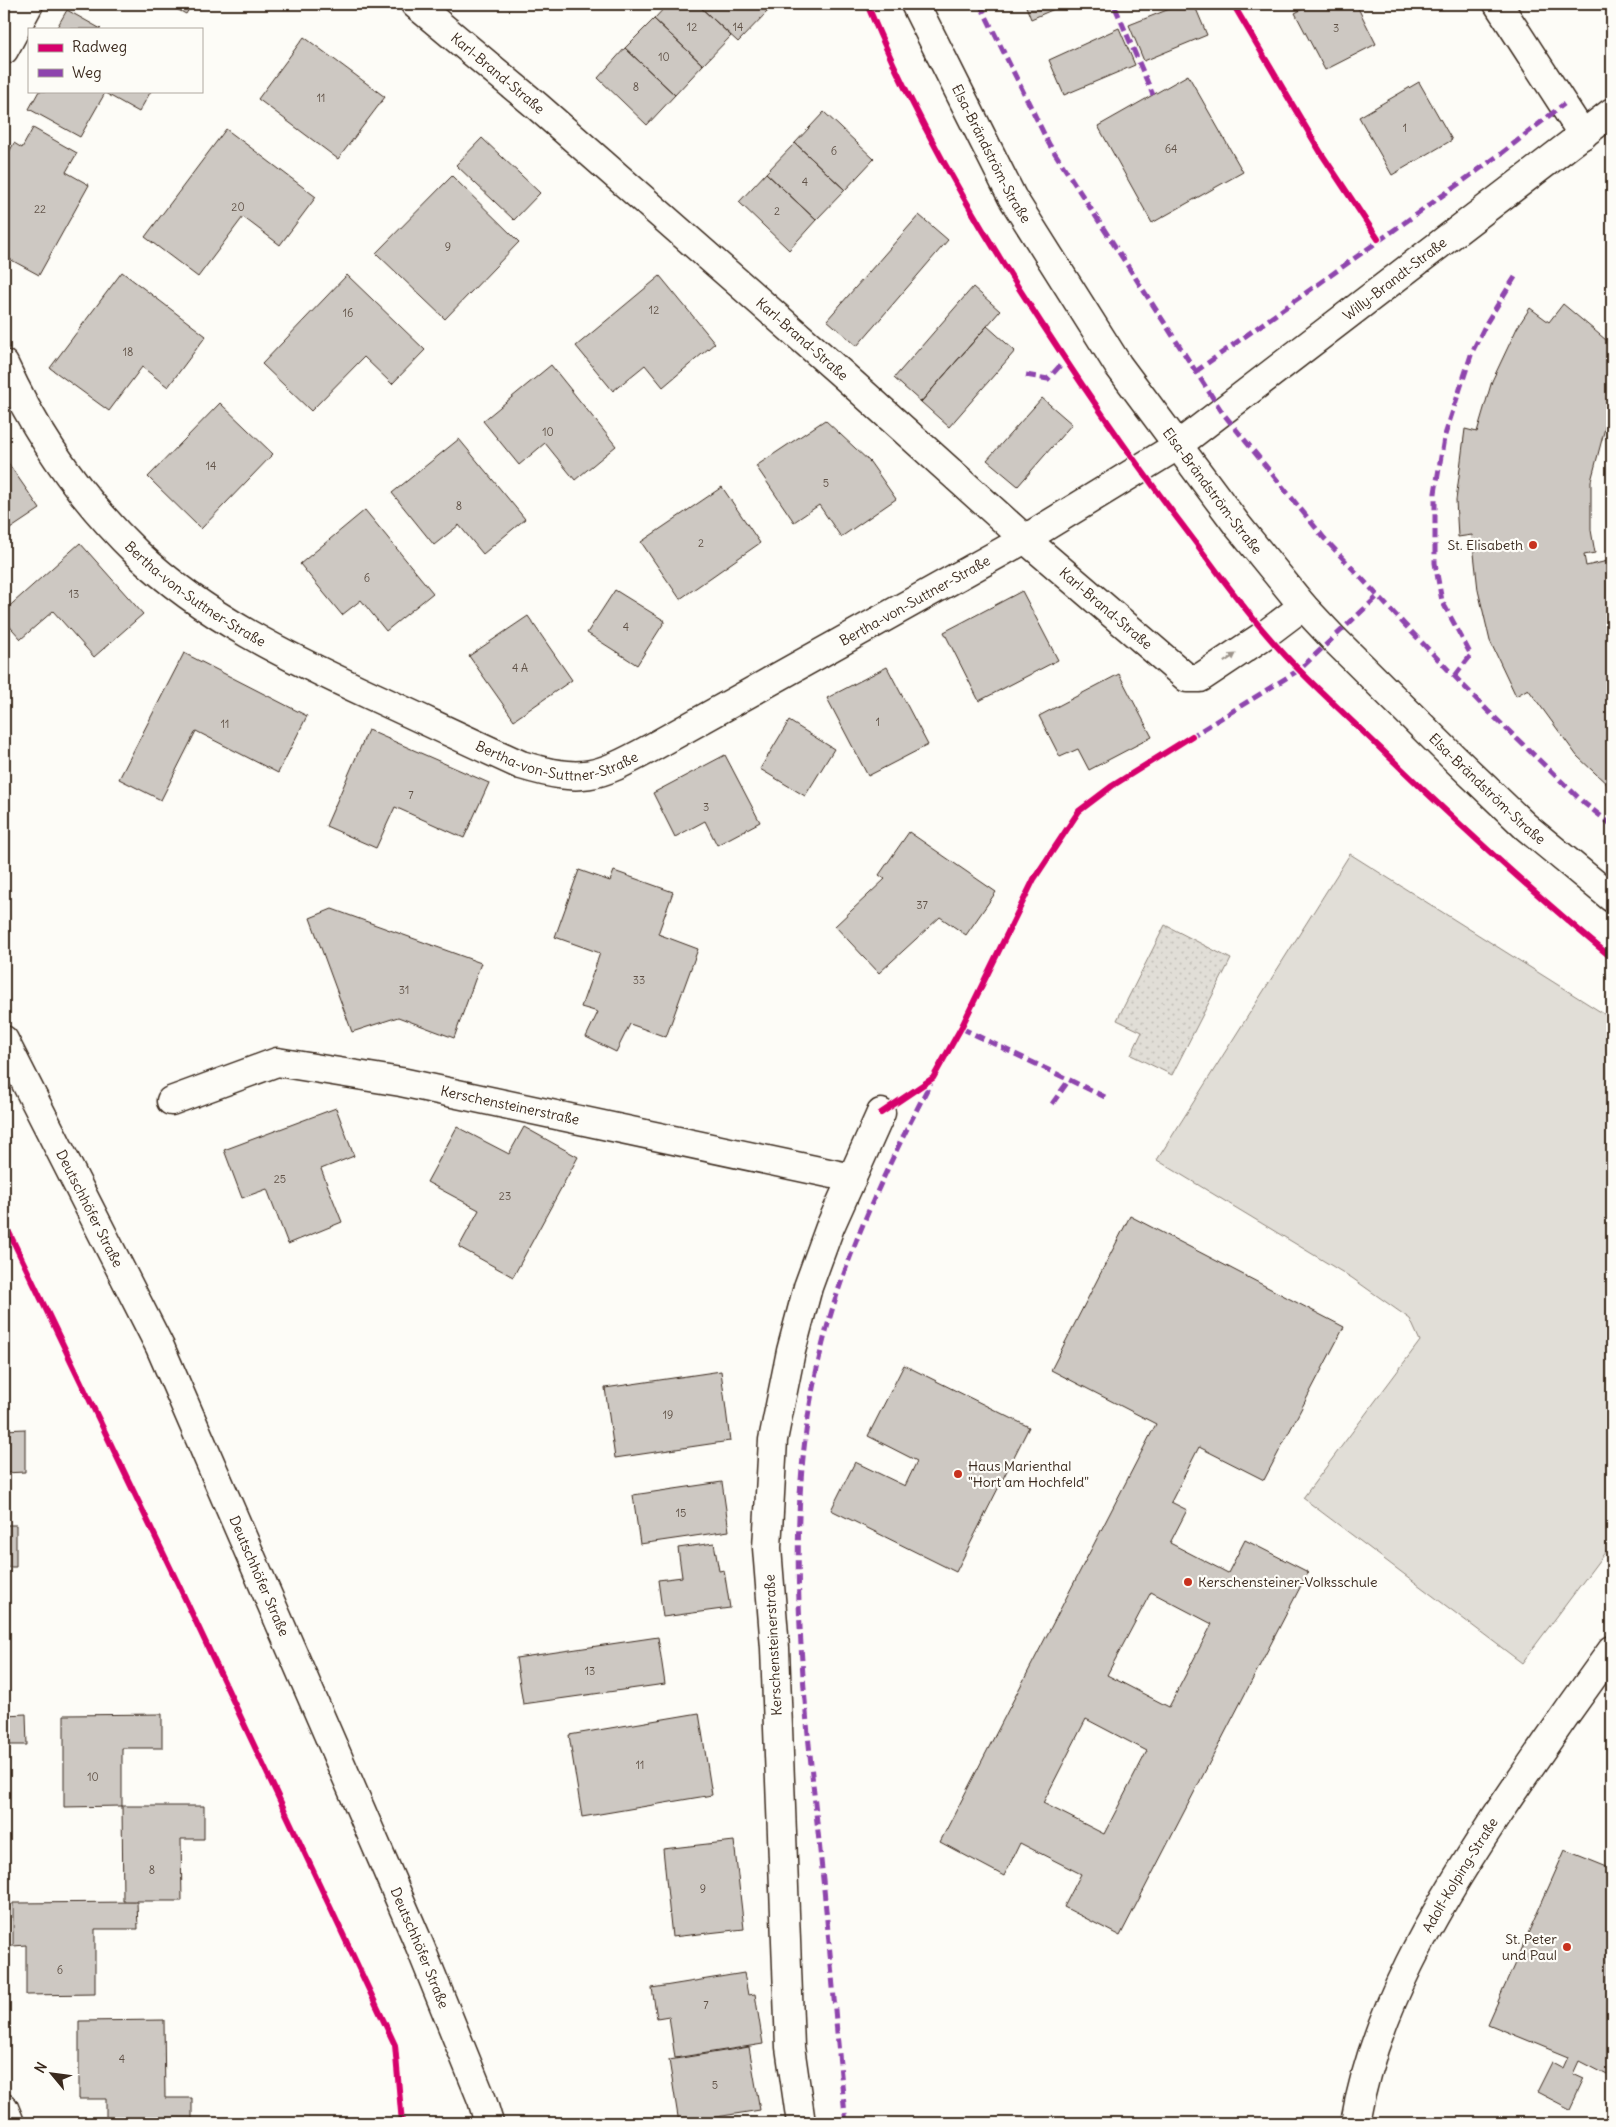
<svg xmlns="http://www.w3.org/2000/svg" width="1616" height="2127" viewBox="0 0 1616 2127" font-family="Delius,sans-serif">
	<style>
		.grass { fill: url(#grass-dots); stroke: #8e847a }
		.garden { fill: #e1ded7; stroke: #8e847a }
		.building { fill: #cdc8c2; stroke: #3b2a1e; fill-rule: evenodd }
		.lines { fill: none; stroke-linecap: round; stroke-linejoin: round }
		.minor-casing { stroke: #3b2a1e; stroke-width: 31 }
		.major-casing { stroke: #3b2a1e; stroke-width: 31 }
		.minor { stroke: #fdfcf7; stroke-width: 28 }
		.major { stroke: #fdfcf7; stroke-width: 28 }
		.quiet { stroke: #8e44ad; stroke-width: 5; stroke-dasharray: 10 5; stroke-linecap: butt }
		.cycleway-casing { stroke: #fdfcf7; stroke-width: 9 }
		.cycleway { stroke: #d6006c; stroke-width: 6 }
		.oneway { fill: #9c938a }
		.poi-dot { fill: #c8321e; stroke: #fdfcf7; stroke-width: 2 }
		.labels { text-anchor: middle; stroke-width: 4.5; stroke-linejoin: round; paint-order: stroke }
		.number-label { font-size: 11px; fill: #605247 }
		.street-label { font-size: 14px; fill: #3b2a1e; stroke: #fdfcf7 }
		.poi-label { font-size: 14px; fill: #3b2a1e; stroke: #fdfcf7; text-anchor: end }
	</style>
	<defs>
		<pattern id="grass-dots" width="8" height="8" patternUnits="userSpaceOnUse" patternTransform="scale(1.25)"><rect width="8" height="8" fill="#e1ded7"/><path d="M2 2h.1M6 6h.1" fill="none" stroke="#c2bfb8" stroke-width="1.8" stroke-linecap="round"/></pattern>
	</defs>
	<rect width="100%" height="100%" fill="#fdfcf7"/>
	<filter id="ink" filterUnits="userSpaceOnUse"><feTurbulence type="fractalNoise" baseFrequency=".02" numOctaves="2"/><feDisplacementMap in="SourceGraphic" scale="10" xChannelSelector="R" yChannelSelector="G"/><feConvolveMatrix kernelMatrix="1 2 1 2 8 2 1 2 1" color-interpolation-filters="sRGB"/></filter>
	<g filter="url(#ink)">
		<path class="grass" d="M1165,925l66,34 -59,116 -41,-20 11,-23 -25,-12z"/>
		<path class="garden" d="M1350,854l262,165v524l-90,120 -219,-165 117,-157 -10,-22 -58,-41 -195,-118z"/>
		<path class="building" d="M167,4h25l-6,10z
			M668,4h29l34,32 -28,29 -49,-46z
			M697,4h63l8,7 -30,31z
			M1025,4h41l-35,15z
			M1182,4h12l13,31 -63,26 -15,-36z
			M1312,4h44l20,40 -51,26 -30,-57z
			M67,10l34,19h-45z
			M654,19l49,46 -28,30 -50,-47z
			M1119,28l16,37 -71,30 -15,-35z
			M304,37l81,60 -47,62 -80,-60z
			M625,48l50,47 -28,30 -49,-47z
			M1188,75l55,97 -91,51 -54,-97z
			M1419,82l33,58 -60,35 -33,-58z
			M39,91h112l-12,21 -34,-19 -25,44 -51,-28z
			M824,112l50,47 -29,31 -50,-47z
			M33,128l44,25 -11,19 23,13 -50,90 -35,-19v-12l4,-8 -4,-2v-80l3,2 7,-13 8,5z
			M226,129l90,68 -36,48 -37,-28 -45,60 -53,-40z
			M482,138l58,55 -26,27 -58,-55z
			M795,143l50,47 -29,30 -50,-47z
			M766,173l50,47 -27,30 -50,-48z
			M452,176l67,66 -74,77 -69,-66z
			M919,215l29,25 -91,106 -30,-26z
			M122,272l84,64 -38,51 -26,-20 -33,44 -59,-43z
			M347,275l78,75 -33,34 -28,-27 -53,54 -49,-47z
			M660,276l55,67 -52,44 -18,-22 -32,26 -37,-45z
			M973,287l27,24 -79,91 -27,-24z
			M1563,304l49,41v65l-6,14 -15,57v49l4,23 -11,2 2,11 26,-6v229l-35,-33 -49,-67 -12,7 -26,-55 -12,-51 -6,-55 -14,2 -2,-37 9,-71 12,3 15,-51 25,-53 13,-20 19,14z
			M987,326l28,25 -66,76 -28,-25z
			M551,365l65,81 -41,34 -30,-37 -26,22 -36,-44z
			M1042,398l30,26 -54,62 -31,-26z
			M220,403l53,51 -72,75 -53,-52z
			M825,420l45,42 26,37 -55,38 -22,-32 -25,17 -38,-56z
			M459,439l66,80 -42,35 -24,-29 -25,20 -42,-52z
			M4,457l36,52 -36,24z
			M722,487l38,56 -80,56 -39,-57z
			M365,510l68,83 -47,38 -25,-31 -19,15 -42,-51z
			M80,543l63,71 -49,43 -41,-46 -32,28 -17,-19v-9z
			M615,590l50,31 -28,44 -50,-32z
			M1022,591l36,69 -79,41 -35,-69z
			M528,616l44,64 -58,40 -45,-64z
			M184,653l123,63 -29,57 -82,-42 -35,69 -42,-21z
			M887,667l41,78 -60,31 -41,-78z
			M1119,674l33,63 -63,33 -11,-21 -18,8 -21,-41z
			M789,721l45,28 -29,47 -45,-27z
			M368,730l121,53 -25,55 -69,-31 -19,41 -50,-22z
			M725,755l35,67 -43,23 -12,-24 -30,16 -22,-44z
			M909,832l87,60 -30,43 -26,-18 -61,56 -44,-47 50,-47 -6,-4z
			M579,870l31,11 4,-10 59,21 -15,42 40,15 -32,88 -36,-13 -14,28 -30,-15 12,-25 -17,-5 19,-54 -45,-16z
			M332,909l149,54 -27,75 -56,-21 -46,15 -42,-114z
			M336,1108l18,48 -33,13 21,53 -54,22 -21,-55 -25,9 -18,-48z
			M457,1127l52,27 15,-27 54,30 -65,120 -54,-30 20,-37 -52,-28z
			M1130,1216l214,111 -80,153 -65,-33 -28,55 16,8 -17,33 58,30 17,-33 63,32 -188,364 -56,-29 17,-33 -61,-31 -16,33 -64,-34 216,-418 -105,-54zM1151,1592l61,32 -43,83 -62,-32zM1086,1719l61,32 -43,83 -61,-31z
			M904,1365l125,62 -73,145 -125,-62 24,-48 50,24 12,-25 -49,-25z
			M721,1371l9,70 -115,17 -10,-70z
			M25,1429v43l-21,1v-43z
			M722,1482l7,49 -89,13 -7,-49z
			M4,1525h12v42h-12z
			M714,1543l5,28 5,-1 6,38 -67,9 -5,-37 24,-3 -4,-29z
			M7,1619v43h-3v-42z
			M658,1637l7,47 -142,20 -7,-46z
			M699,1713l13,82 -130,22 -13,-82z
			M26,1714l1,31h-23v-30z
			M162,1714v34h-40v58l-58,1v-92z
			M122,1806h82v33h-23l1,62h-59z
			M734,1841l10,88 -72,8 -9,-88z
			M1565,1850l47,19v209l-33,-17 -6,13 11,5 -14,30 -33,-17 15,-30 11,6 5,-11 -80,-33z
			M137,1902l1,27h-43v65l-69,1v-50l-13,1v-43z
			M744,1973l4,22 7,-1 8,50 -88,14 -6,-42 -12,2 -5,-30z
			M164,2020l1,78h27v25h-86v-24h-27v-78z
			M749,2047l11,63 -81,13 -10,-63z"/>
		<g class="lines">
			<defs>
				<g id="minor">
					<path id="s1" d="M415,4l122,102 305,268 183,165 162,139h13l66,-44 37,-28"/>
					<path id="s2" d="M915,4l97,193 106,168 120,161 65,80 31,33 118,117 73,70 87,72"/>
					<path d="M1498,4l85,131"/>
					<path d="M4,50l25,-46"/>
					<path id="s3" d="M4,364c33,72 77,135 134,190 67,63 150,103 232,141 50,23 100,47 151,70 61,18 75,13 130,-17l374,-209 152,-93 435,-334"/>
					<path id="s4" d="M171,1101l106,-39 124,20 451,96"/>
					<path d="M4,2108l6,15"/>
					<path d="M801,2123l-11,-76 -15,-399 -8,-100 6,-108 18,-89 17,-64 22,-60 51,-114"/>
					<path id="s5" d="M1355,2123c19,-111 79,-212 140,-305 38,-57 77,-113 117,-168"/>
				</g>
				<g id="major">
					<path id="s6" d="M4,1040l156,307 259,597 63,156 7,23"/>
				</g>
			</defs>
			<use href="#minor" class="minor-casing"/>
			<use href="#major" class="major-casing"/>
			<use href="#minor" class="minor"/>
			<use href="#major" class="major"/>
			<path class="quiet" d="M980,4l69,140 173,268 102,126 81,87 83,86 96,92 28,22
				M1115,7l38,88
				M1195,372l307,-219 62,-49
				M1026,375l22,4 17,-19
				M1455,676l16,-21 -29,-54 -7,-38v-70l9,-55 28,-86 15,-30 28,-45
				M1189,738l110,-68 79,-74
				M961,1028l144,69
				M1052,1104l17,-24
				M846,2123c-10,-90 -16,-181 -26,-272 -17,-165 -39,-332 0,-496 22,-95 66,-187 111,-273"/>
			<defs>
				<path id="cycleway" d="M867,4c41,100 95,195 153,286 50,78 101,154 157,228 30,39 58,80 90,117 34,40 75,76 113,113 75,73 152,144 232,210
					M1233,4l88,149 57,86
					M881,1113l52,-35 28,-50 73,-149 45,-68 33,-25 80,-50
					M4,1222l176,366 215,457 7,78"/>
			</defs>
			<use href="#cycleway" class="cycleway-casing"/>
			<use href="#cycleway" class="cycleway"/>
		</g>
		<defs><path id="oneway-solid" d="M-6-.8H1V-3.2L6.5 0L1 3.2V.8H-6Z" transform="scale(1.25)"/></defs>
		<use class="oneway" href="#oneway-solid" transform="translate(1230 658) rotate(-34)"/>
	</g>
	<g class="poi-dot">
		<circle cx="1533" cy="545" r="5"/>
		<circle cx="958" cy="1474" r="5"/>
		<circle cx="1188" cy="1582" r="5"/>
		<circle cx="1567" cy="1947" r="5"/>
	</g>
	<g class="labels">
		<g class="number-label">
			<text x="692" y="31">12</text>
			<text x="738" y="31">14</text>
			<text x="1336" y="32">3</text>
			<text x="664" y="61">10</text>
			<text x="636" y="91">8</text>
			<text x="321" y="102">11</text>
			<text x="1405" y="132">1</text>
			<text x="1171" y="153">64</text>
			<text x="834" y="155">6</text>
			<text x="805" y="186">4</text>
			<text x="238" y="211">20</text>
			<text x="40" y="213">22</text>
			<text x="777" y="215">2</text>
			<text x="448" y="251">9</text>
			<text x="654" y="314">12</text>
			<text x="348" y="317">16</text>
			<text x="128" y="356">18</text>
			<text x="548" y="436">10</text>
			<text x="211" y="470">14</text>
			<text x="826" y="487">5</text>
			<text x="459" y="510">8</text>
			<text x="701" y="547">2</text>
			<text x="367" y="582">6</text>
			<text x="74" y="598">13</text>
			<text x="626" y="631">4</text>
			<text x="520" y="672">4 A</text>
			<text x="878" y="726">1</text>
			<text x="225" y="728">11</text>
			<text x="411" y="799">7</text>
			<text x="706" y="811">3</text>
			<text x="922" y="909">37</text>
			<text x="639" y="984">33</text>
			<text x="404" y="994">31</text>
			<text x="280" y="1183">25</text>
			<text x="505" y="1200">23</text>
			<text x="668" y="1419">19</text>
			<text x="681" y="1517">15</text>
			<text x="590" y="1675">13</text>
			<text x="640" y="1769">11</text>
			<text x="93" y="1781">10</text>
			<text x="152" y="1874">8</text>
			<text x="703" y="1893">9</text>
			<text x="60" y="1974">6</text>
			<text x="706" y="2009">7</text>
			<text x="122" y="2063">4</text>
			<text x="715" y="2089">5</text>
		</g>
		<g class="street-label">
			<text dy="5" stroke="none"><textPath href="#s1" startOffset="108">Karl-Brand-Straße</textPath></text>
			<text dy="5" stroke="none"><textPath href="#s2" startOffset="168">Elsa-Brändström-Straße</textPath></text>
			<text dy="5" stroke="none"><textPath href="#s3" startOffset="1691">Willy-Brandt-Straße</textPath></text>
			<text dy="5" stroke="none"><textPath href="#s1" startOffset="512">Karl-Brand-Straße</textPath></text>
			<text dy="5" stroke="none"><textPath href="#s2" startOffset="572">Elsa-Brändström-Straße</textPath></text>
			<text dy="5" stroke="none"><textPath href="#s3" startOffset="304">Bertha-von-Suttner-Straße</textPath></text>
			<text dy="5" stroke="none"><textPath href="#s3" startOffset="1112">Bertha-von-Suttner-Straße</textPath></text>
			<text dy="5" stroke="none"><textPath href="#s1" startOffset="918">Karl-Brand-Straße</textPath></text>
			<text dy="5" stroke="none"><textPath href="#s3" startOffset="709">Bertha-von-Suttner-Straße</textPath></text>
			<text dy="5" stroke="none"><textPath href="#s2" startOffset="978">Elsa-Brändström-Straße</textPath></text>
			<text dy="5" stroke="none"><textPath href="#s4" startOffset="350">Kerschensteinerstraße</textPath></text>
			<text dy="5" stroke="none"><textPath href="#s6" startOffset="189">Deutschhöfer Straße</textPath></text>
			<text dy="5" stroke="none"><textPath href="#s6" startOffset="594">Deutschhöfer Straße</textPath></text>
			<text transform="translate(773 1645) rotate(-93)" y="5">Kerschensteinerstraße</text>
			<text dy="5" stroke="none"><textPath href="#s5" startOffset="271">Adolf-Kolping-Straße</textPath></text>
			<text dy="5" stroke="none"><textPath href="#s6" startOffset="999">Deutschhöfer Straße</textPath></text>
		</g>
		<g class="poi-label">
			<text x="1523" y="550">St. Elisabeth</text>
			<text x="968" y="1471" text-anchor="start">Haus Marienthal<tspan x="968" dy="16">"Hort am Hochfeld"</tspan></text>
			<text x="1198" y="1587" text-anchor="start">Kerschensteiner-Volksschule</text>
			<text x="1557" y="1944">St. Peter<tspan x="1557" dy="16">und Paul</tspan></text>
		</g>
	</g>
	<rect width="1616" height="2127" fill="none" stroke="#fdfcf7" stroke-width="20"/>
	<rect x="10" y="10" width="1596" height="2107" fill="none" stroke="#3b2a1e" stroke-width="2" filter="url(#ink)"/>
	<rect x="28" y="28" width="175" height="65" fill="#fdfcf7" stroke="#afa8a0"/>
	<rect x="38" y="44" width="25" height="8" fill="#d6006c" stroke="#afa8a0"/>
	<text x="72" y="52" font-size="15" fill="#3b2a1e">Radweg</text>
	<rect x="38" y="69" width="25" height="8" fill="#8e44ad" stroke="#afa8a0"/>
	<text x="72" y="78" font-size="15" fill="#3b2a1e">Weg</text>
	<g transform="translate(52 2074) rotate(299)" stroke="#fdfcf7" stroke-width="4" paint-order="stroke">
	<path d="M0-4L9 19L0 12L-9 19Z" fill="#3b2a1e"/>
	<text y="-8" font-size="14" font-weight="bold" text-anchor="middle" fill="#3b2a1e">N</text>
	</g>
</svg>
